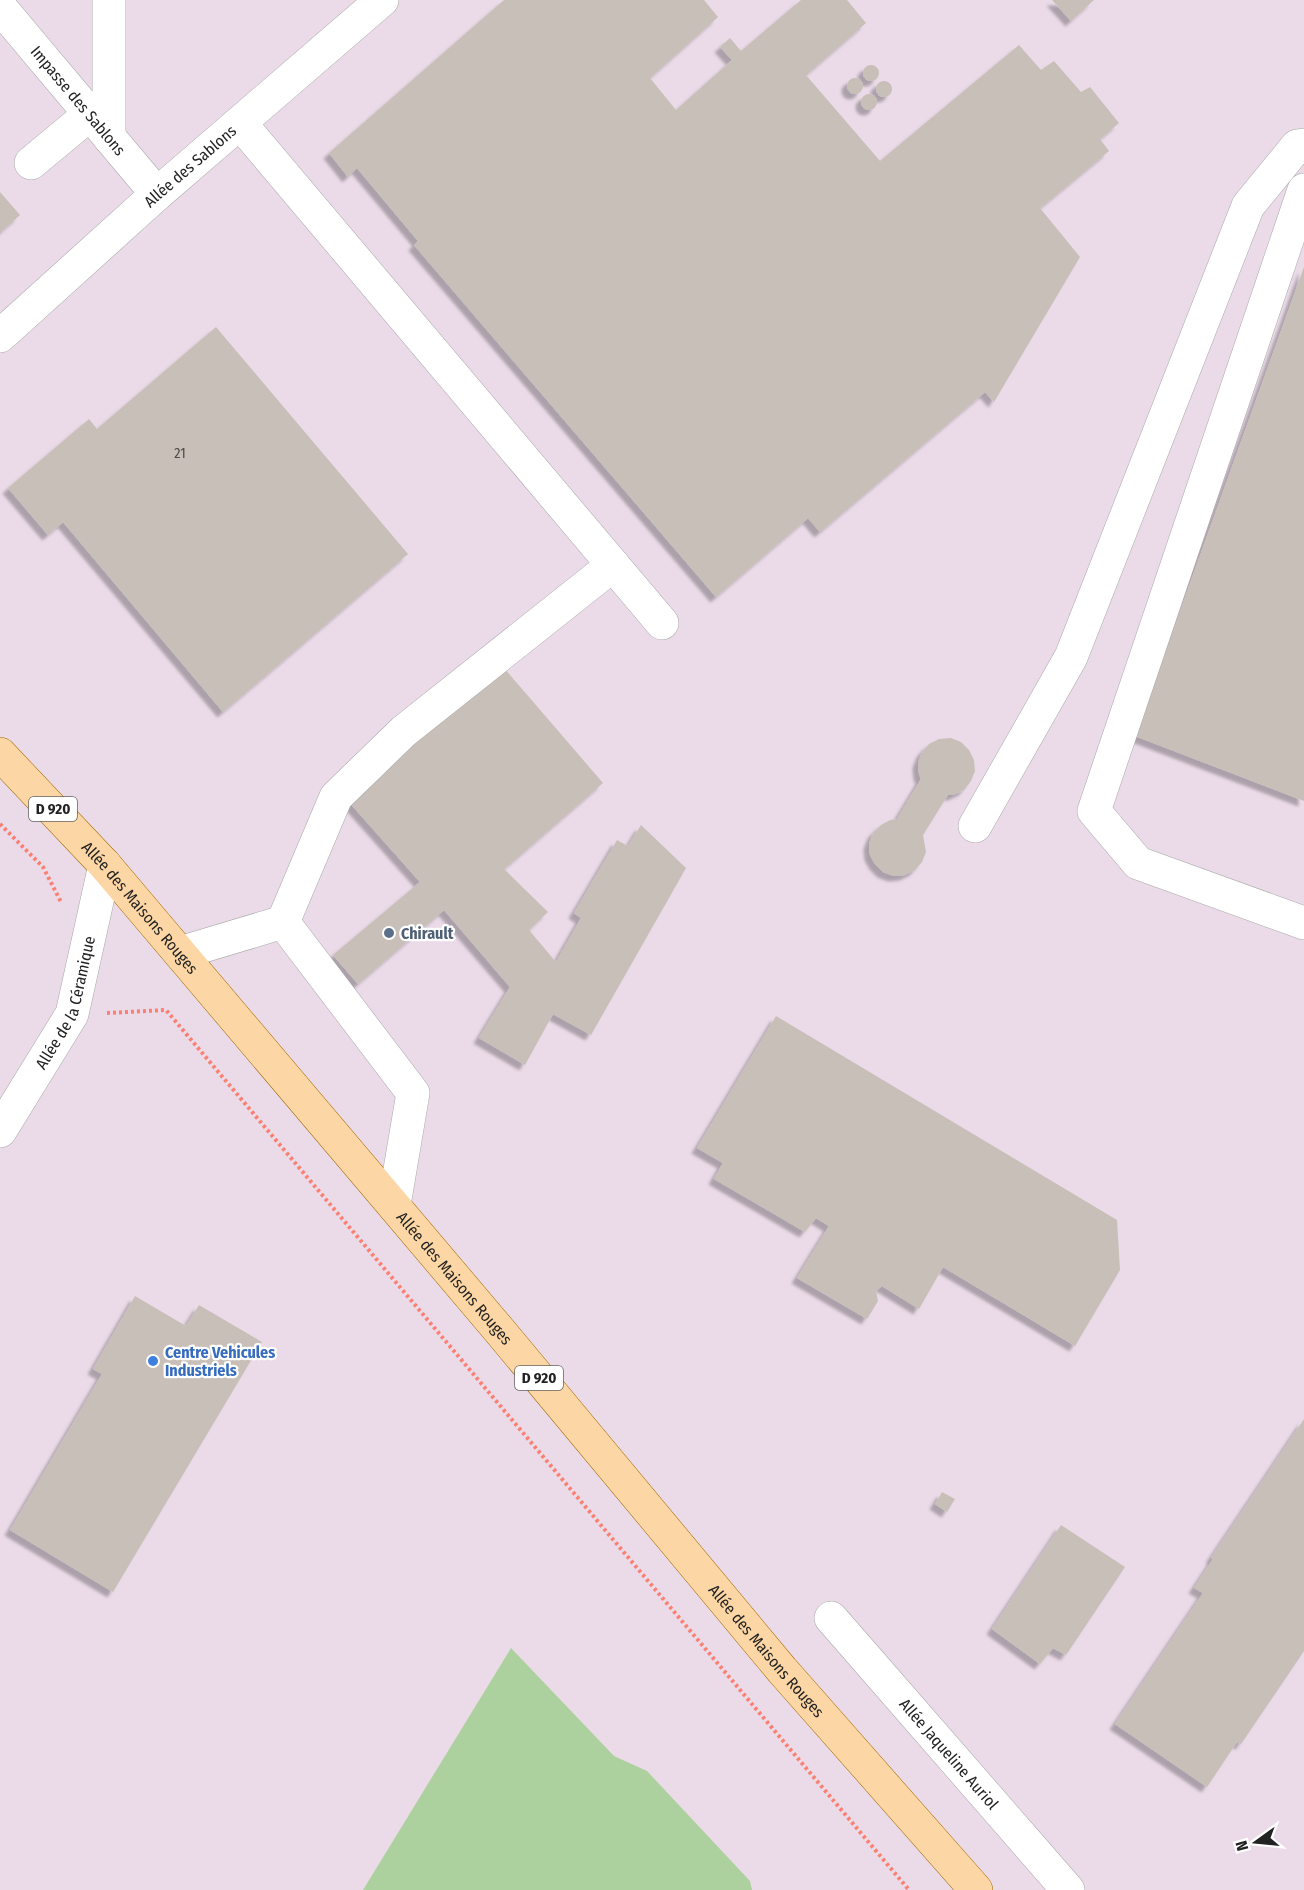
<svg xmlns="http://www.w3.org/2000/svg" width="1304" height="1890" viewBox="0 0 1304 1890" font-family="'Fira Sans Condensed',sans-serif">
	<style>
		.industrial { fill: #ebdbe8 }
		.forest { fill: #add19e }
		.building { fill: #c7bfb8; filter: url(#shadow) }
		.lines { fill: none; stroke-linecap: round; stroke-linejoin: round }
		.minor-casing { stroke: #a9a9a9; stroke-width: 34 }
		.major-casing { stroke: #a06b00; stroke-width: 34 }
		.path { stroke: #fa8072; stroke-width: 4; stroke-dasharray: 3 3; stroke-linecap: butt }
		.minor { stroke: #fff; stroke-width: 33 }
		.major { stroke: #fcd6a4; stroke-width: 33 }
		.service-dot { fill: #5c6f8a; stroke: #fff; stroke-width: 2 }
		.shop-dot { fill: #3f7fe0; stroke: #fff; stroke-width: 2 }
		.labels { text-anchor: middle; stroke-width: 4.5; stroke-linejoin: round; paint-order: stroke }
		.number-label { font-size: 14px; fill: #4b4948 }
		.shield { fill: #fff; stroke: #646464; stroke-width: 1.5 }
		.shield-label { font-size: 15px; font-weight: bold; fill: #222 }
		.street-label { font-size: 16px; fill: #222; stroke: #fff }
		.service-label { font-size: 16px; font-weight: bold; fill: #4e5e75; stroke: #fff; text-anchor: start }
		.shop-label { font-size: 16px; font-weight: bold; fill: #366cbe; stroke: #fff; text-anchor: start }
	</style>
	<defs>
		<filter id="shadow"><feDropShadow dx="-5.5" dy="5.5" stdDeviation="1.5" flood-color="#0004"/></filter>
	</defs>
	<rect width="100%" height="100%" fill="#f2efe9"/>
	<path class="industrial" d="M0,0h1304v1890h-1304z"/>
	<path class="forest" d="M511,1648l103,108 33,15 103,110 2,9h-389z"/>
	<path class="building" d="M504,0h200l14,17 -68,61 26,32 56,-50 -12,-13 10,-9 11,13 60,-51h46l19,23 -60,52 74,86 139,-116 22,25 13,-9 27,31 9,-5 29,36 -19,16 9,12 -69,57 40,49 -86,145 -9,-10 -165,140 -12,-14 -92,79 -302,-352 4,-4 -61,-73 -9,9 -19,-24z
		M1052,0h42l-23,21z
		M863 73a8 8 0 1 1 16 0a8 8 0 1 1-16 0Z
		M847 86a8 8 0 1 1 16 0a8 8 0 1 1-16 0Z
		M876 89a8 8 0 1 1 16 0a8 8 0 1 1-16 0Z
		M861 102a8 8 0 1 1 16 0a8 8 0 1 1-16 0Z
		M0,192l20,23 -20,18z
		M1304,267v534l-169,-65z
		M216,327l192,227 -185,158 -160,-190 -15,13 -40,-47 81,-69 8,10z
		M504,668l99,115 -99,86 44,43 -19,18 27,32 25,-44 -7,-5 43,-73 11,6 13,-21 45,43 -95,167 -38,-21 -28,51 -46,-27 31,-51 -66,-77 -86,74 -25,-29 87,-73 -72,-81z
		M951,738l10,4 8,8 5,10 1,11 -4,10 -7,9 -11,5h-5l-25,40 3,17 -4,10 -7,8 -10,5 -11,1 -11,-4 -8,-8 -5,-9 -1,-11 4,-11 8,-8 9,-5 7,-1 24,-40 -2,-5 -1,-11 4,-11 7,-8 10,-5z
		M776,1016l341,204 3,50 -45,76 -132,-79 -24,42 -37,-23 -6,5 2,10 -11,18 -70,-41 32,-52 -13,-8 -11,14 -91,-53 9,-16 -26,-15z
		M135,1296l51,30 13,-21 63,37 -149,250 -103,-62 92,-156 -9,-5z
		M1304,1419v232l-63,93 -4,-2 -30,45 -92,-63 88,-131 -9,-5 19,-29 -2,-1z
		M942,1492l13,7 -8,13 -12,-8z
		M1061,1525l64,42 -59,88 -13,-7 -13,16 -48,-35z"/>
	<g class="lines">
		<defs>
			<g id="minor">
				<path d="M109,0v137"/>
				<path id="s1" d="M0,7l157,187"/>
				<path d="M240,123l422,500"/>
				<path d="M31,163l59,-49"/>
				<path d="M1304,190l-210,621 44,52 166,60"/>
				<path id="s2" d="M0,336l157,-142 225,-194"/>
				<path d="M975,826l96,-169 177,-451 49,-60 7,-1"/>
				<path d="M283,922l53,-125 68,-66 209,-166"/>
				<path d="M180,953l103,-31 130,171 -19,112"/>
				<path id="s3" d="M0,1131l72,-117 33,-149"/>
				<path id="s4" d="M831,1618l237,272"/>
			</g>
			<g id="major">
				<path id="s5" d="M0,754l105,111 394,465 283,340 194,220"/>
			</g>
		</defs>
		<use href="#minor" class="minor-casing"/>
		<use href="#major" class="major-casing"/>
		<path class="path" d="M0,824l43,43 18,35
			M107,1013l59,-3 743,880"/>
		<use href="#minor" class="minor"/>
		<use href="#major" class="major"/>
	</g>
	<circle class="service-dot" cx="389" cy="933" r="6"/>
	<circle class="shop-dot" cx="153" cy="1361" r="6"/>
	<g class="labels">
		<g class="number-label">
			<text x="180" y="458">21</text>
		</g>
		<g class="shield">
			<rect x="29" y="797" width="48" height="24" rx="4.5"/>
			<rect x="515" y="1366" width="48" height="24" rx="4.5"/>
		</g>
		<g class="shield-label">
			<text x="53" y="814">D 920</text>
			<text x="539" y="1383">D 920</text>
		</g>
		<g class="street-label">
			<text dy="6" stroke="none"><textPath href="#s1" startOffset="122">Impasse des Sablons</textPath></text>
			<text dy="6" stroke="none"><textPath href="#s2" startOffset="255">Allée des Sablons</textPath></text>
			<text dy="6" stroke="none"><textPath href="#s5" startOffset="208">Allée des Maisons Rouges</textPath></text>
			<text dy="6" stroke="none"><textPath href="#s3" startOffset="146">Allée de la Céramique</textPath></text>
			<text dy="6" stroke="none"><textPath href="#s5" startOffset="694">Allée des Maisons Rouges</textPath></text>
			<text dy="6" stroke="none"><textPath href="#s5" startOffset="1180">Allée des Maisons Rouges</textPath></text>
			<text dy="6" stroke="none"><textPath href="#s4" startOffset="180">Allée Jaqueline Auriol</textPath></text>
		</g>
		<g class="service-label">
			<text x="401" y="939">Chirault</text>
		</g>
		<g class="shop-label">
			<text x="165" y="1358">Centre Vehicules<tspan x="165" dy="18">Industriels</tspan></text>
		</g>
	</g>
	<g transform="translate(1256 1842) rotate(255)" stroke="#ffffff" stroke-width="4.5" paint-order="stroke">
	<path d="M0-4.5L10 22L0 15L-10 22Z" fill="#222222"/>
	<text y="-9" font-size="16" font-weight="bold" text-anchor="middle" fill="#222222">N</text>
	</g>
</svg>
